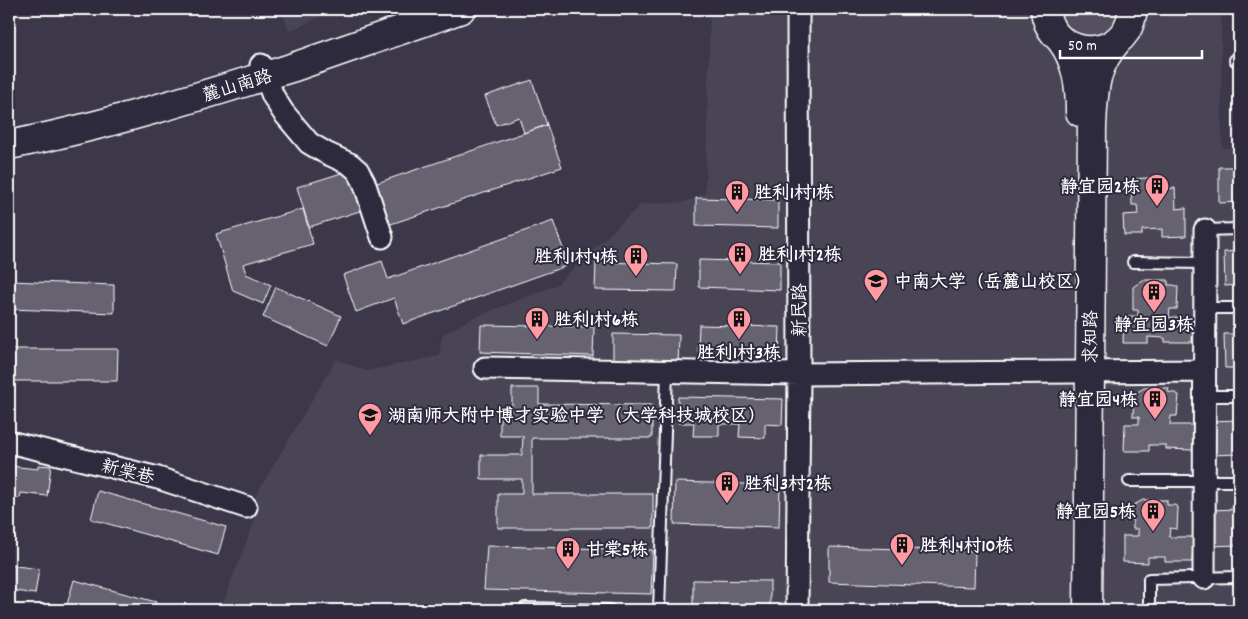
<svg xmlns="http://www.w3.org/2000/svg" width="1248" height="619" viewBox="0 0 1248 619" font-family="Dekko,'LXGW WenKai TC',sans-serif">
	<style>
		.built { fill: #494455 }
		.green { fill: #555060; stroke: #aaa8b0 }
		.building { fill: #666270; stroke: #fff }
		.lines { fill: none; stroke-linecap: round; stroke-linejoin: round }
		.lane-casing { stroke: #fff; stroke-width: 14 }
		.street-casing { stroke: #fff; stroke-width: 25 }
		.secondary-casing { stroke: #fff; stroke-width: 31 }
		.lane { stroke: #2f2a3d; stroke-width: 10 }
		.street { stroke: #2f2a3d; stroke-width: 21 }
		.secondary { stroke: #2f2a3d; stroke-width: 28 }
		.labels { text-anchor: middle; stroke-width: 4; stroke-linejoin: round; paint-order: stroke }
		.street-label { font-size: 18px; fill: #fff; stroke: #2f2a3d }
		.poi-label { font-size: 18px; font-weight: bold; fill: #fff; stroke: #2f2a3d; text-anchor: start }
	</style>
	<rect width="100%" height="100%" fill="#3c3749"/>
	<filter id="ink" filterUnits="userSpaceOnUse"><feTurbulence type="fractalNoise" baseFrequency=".02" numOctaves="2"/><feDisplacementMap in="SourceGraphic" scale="10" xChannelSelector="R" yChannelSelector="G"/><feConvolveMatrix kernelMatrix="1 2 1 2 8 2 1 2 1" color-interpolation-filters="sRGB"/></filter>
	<g filter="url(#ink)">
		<path class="built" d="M281,9h57l-49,22z
			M710,9h511l1,139h17v462h-1019l34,-88 2,-27 80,-136 30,12 73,-15 3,-21 28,-16 86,-34 85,-81 44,-2 20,-9z"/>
		<path class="green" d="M1057,9h61c-1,14 -13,30 -29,29 -7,0 -16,-5 -23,-8z"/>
		<path class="building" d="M532,80l15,45 -23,8 -5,-16 -23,8 -11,-29z
			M547,125l15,42 -177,59 -14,-41z
			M1219,167h20v35l-20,1z
			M351,170l12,40 -54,17 -12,-40z
			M1163,177v12l12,-1 1,21 10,-1v28l-24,1v-8l-20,1v5h-18l-1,-20 15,-1 -1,-9h-5l-1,-26z
			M696,198l82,2v28l-82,-2z
			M303,209l10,35 -70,20 3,10 25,11 -8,19 -30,-13 -17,-57z
			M553,221l16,44 -166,59 -9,-26 -38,14 -13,-37 39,-14 6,18z
			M1239,251v34l-14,1 -1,-34z
			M699,260l81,2v28l-81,-3z
			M596,262l81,2 -1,27 -81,-1z
			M1143,280h25v5h6l4,2 -1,22h-7l-1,8 24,1 -1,24h-27v-4l-17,-1v6h-25l1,-27h14v-6h-5v-23z
			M9,281l105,4v28l-105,-4z
			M276,287l65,29 -13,30 -65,-29z
			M481,325l113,2 -1,29 -113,-4z
			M699,325l81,2 -1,27 -81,-2z
			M613,334l66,1 -1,31 -65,-1z
			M1224,334h15v34h-14z
			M9,349h109l-1,32h-108z
			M512,388h27v16l113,1v33h-120v56h121v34h-155v-34h24v-15h-41v-24h41l1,-19h-23v-26h12z
			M1144,388h25l-1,4 7,1 4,2 -2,21h-6l-1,9h24l-1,25 -27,-1v-4h-17v6h-25l1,-27h14v-7h-6l1,-23z
			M678,397l105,2 -1,26 -17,-1v14l-26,-1 1,-13h-21v12h-26l1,-13h-16z
			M1239,420v34l-27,1 -1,-34z
			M38,465l13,1 -4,30 -26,-3 -1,5 -10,-1 1,-5 -2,-1v-25l29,3z
			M675,482l105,3 -1,42 -105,-3z
			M98,491l128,36 -8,28 -127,-36z
			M1143,500h24v5h7l4,2 -1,22 -7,-1 -1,9h24l-1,25h-27v-5h-17v6l-25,-1v-26h15v-7h-5l-1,-23z
			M1239,509v36l-29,1v-36z
			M487,546l166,4 -2,44 -167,-4z
			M829,547l146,4 -1,36 -145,-5z
			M9,565l30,4 -4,25 -26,-4z
			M74,580l82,22 -2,8h-80l-8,-2z
			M693,580l77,1v28h-77z"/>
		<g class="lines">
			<defs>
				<path id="lane" d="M1235,60h4
					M1205,230l34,-1
					M1133,262l72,1
					M1205,308h34
					M1204,396h35
					M1129,481h110
					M525,610v-2l84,2
					M659,610l8,-238
					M1149,610v-31l90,-2"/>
				<path id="street" d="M261,65l12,31 10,16 26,31 17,10 24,11 8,7 6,11 18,55
					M485,368l314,6 405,-3
					M9,442l149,36 88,29
					M1204,578l1,-348
					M797,610l2,-236 -1,-365"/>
				<path id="secondary" d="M1045,9c3,41 57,57 81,22 4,-7 6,-14 7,-22
					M1061,40c16,21 19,46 19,72
					M9,145c96,-19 189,-48 282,-77l170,-59
					M1088,610l4,-484c2,-35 1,-58 26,-86"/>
			</defs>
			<use href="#lane" class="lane-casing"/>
			<use href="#street" class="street-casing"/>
			<use href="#secondary" class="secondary-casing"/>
			<use href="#lane" class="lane"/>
			<use href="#street" class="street"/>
			<use href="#secondary" class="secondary"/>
		</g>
	</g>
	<defs>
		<symbol id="building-pin" viewBox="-11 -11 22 30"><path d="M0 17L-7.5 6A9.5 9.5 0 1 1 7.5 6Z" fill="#ff9aa2" stroke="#2f2a3d"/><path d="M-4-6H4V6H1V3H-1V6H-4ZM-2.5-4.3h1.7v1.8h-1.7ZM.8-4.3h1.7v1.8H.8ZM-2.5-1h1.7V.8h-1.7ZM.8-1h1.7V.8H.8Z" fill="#111"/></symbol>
		<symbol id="university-pin" viewBox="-11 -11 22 30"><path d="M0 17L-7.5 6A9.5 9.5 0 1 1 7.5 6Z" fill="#ff9aa2" stroke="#2f2a3d"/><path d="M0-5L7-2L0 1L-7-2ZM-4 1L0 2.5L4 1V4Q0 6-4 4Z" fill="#111"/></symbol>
		<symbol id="school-pin" viewBox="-11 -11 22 30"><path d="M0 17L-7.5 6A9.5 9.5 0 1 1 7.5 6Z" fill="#ff9aa2" stroke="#2f2a3d"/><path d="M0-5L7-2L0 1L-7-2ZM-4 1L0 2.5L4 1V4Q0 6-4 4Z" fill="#111"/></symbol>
	</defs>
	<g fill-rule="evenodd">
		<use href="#building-pin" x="1143" y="172" width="28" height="38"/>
		<use href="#building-pin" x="723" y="178" width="28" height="38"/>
		<use href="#building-pin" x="726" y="240" width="28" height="38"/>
		<use href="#building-pin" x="622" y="242" width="28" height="38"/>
		<use href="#university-pin" x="862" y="267" width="28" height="38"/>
		<use href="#building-pin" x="1140" y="278" width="28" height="38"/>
		<use href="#building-pin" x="523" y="305" width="28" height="38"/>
		<use href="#building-pin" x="725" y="305" width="28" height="38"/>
		<use href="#building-pin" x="1141" y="385" width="28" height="38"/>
		<use href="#school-pin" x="356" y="401" width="28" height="38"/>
		<use href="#building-pin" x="713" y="469" width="28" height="38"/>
		<use href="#building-pin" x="1139" y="497" width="28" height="38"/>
		<use href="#building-pin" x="888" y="531" width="28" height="38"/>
		<use href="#building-pin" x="554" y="535" width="28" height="38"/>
	</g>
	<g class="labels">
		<g class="street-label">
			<text transform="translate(237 85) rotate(-17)" y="6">麓山南路</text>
			<text transform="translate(799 310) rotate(-90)" y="6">新民路</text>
			<text transform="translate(1090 337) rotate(-90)" y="6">求知路</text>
			<text transform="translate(128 471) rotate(14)" y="6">新棠巷</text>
		</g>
		<g class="poi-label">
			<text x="1140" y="192" text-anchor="end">静宜园2栋</text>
			<text x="754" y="198">胜利1村1栋</text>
			<text x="758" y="260">胜利1村2栋</text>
			<text x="618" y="262" text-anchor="end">胜利1村4栋</text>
			<text x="894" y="287">中南大学（岳麓山校区）</text>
			<text x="554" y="325">胜利1村6栋</text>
			<text x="1154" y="330" text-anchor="middle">静宜园3栋</text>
			<text x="739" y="358" text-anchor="middle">胜利1村3栋</text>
			<text x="1138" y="405" text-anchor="end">静宜园4栋</text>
			<text x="388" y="421">湖南师大附中博才实验中学（大学科技城校区）</text>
			<text x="744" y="489">胜利3村2栋</text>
			<text x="1136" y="517" text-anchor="end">静宜园5栋</text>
			<text x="920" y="551">胜利4村10栋</text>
			<text x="586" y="555">甘棠5栋</text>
		</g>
	</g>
	<rect width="1248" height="619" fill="none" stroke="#2f2a3d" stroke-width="30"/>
	<rect x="15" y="15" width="1218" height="589" fill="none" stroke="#fff" stroke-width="2" filter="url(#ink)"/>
	<path d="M1060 50v8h142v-8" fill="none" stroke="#ffffff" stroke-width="2.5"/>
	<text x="1068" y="50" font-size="15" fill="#ffffff" stroke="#2f2a3d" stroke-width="4" paint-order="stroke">50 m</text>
</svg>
